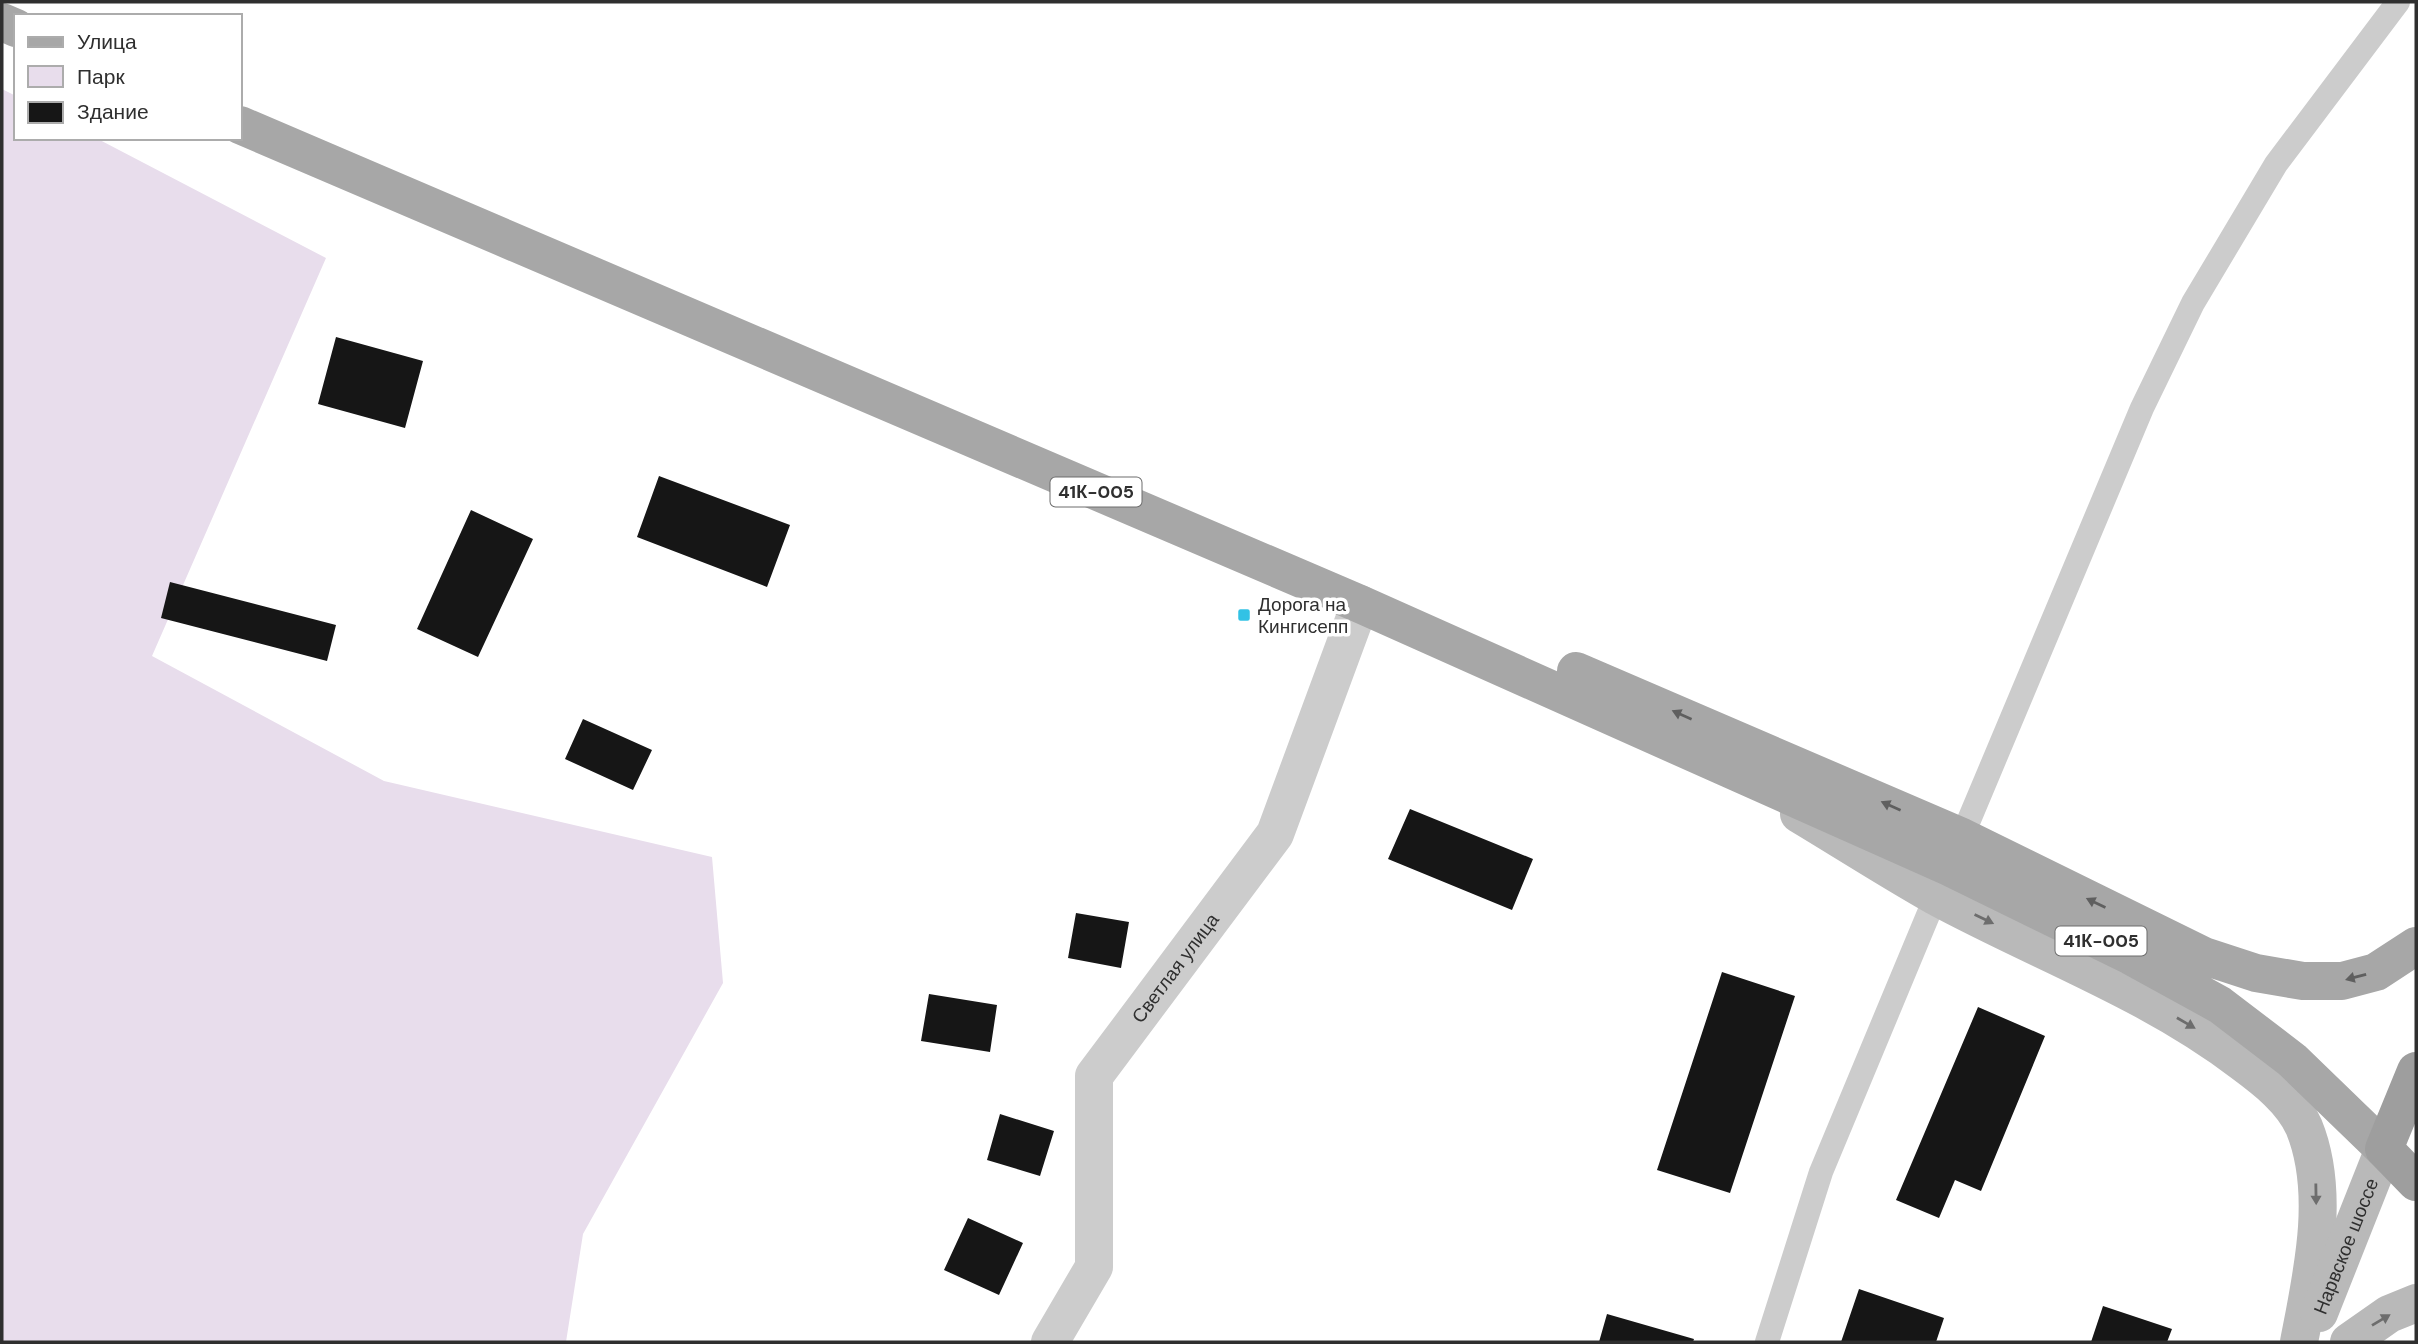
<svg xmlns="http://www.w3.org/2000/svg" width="2418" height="1344" viewBox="0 0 2418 1344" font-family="'DM Sans',sans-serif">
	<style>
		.green { fill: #e8ddec }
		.building { fill: #161616 }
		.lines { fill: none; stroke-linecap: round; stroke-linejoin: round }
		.service { stroke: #ccc; stroke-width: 24 }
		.minor { stroke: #ccc; stroke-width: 38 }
		.secondary { stroke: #b9b9b9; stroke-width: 38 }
		.primary { stroke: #a7a7a7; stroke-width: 38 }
		.trunk { stroke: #9e9e9e; stroke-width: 38 }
		.oneway { fill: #5f5f5f }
		.oneway2 { fill: #6d6d6d }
		.poi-dot { fill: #32c2e5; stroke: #fff; stroke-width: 2.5 }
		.labels { text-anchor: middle; stroke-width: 7; stroke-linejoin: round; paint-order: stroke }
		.shield { fill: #fff; stroke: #6d6d6d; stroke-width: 2 }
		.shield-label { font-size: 18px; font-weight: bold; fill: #2f2f2f }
		.poi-label { font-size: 19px; fill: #2f2f2f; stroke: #fff; text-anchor: start }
		.street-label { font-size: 19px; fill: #2f2f2f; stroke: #fff }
	</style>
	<rect width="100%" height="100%" fill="#fff"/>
	<path class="green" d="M2,89l14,7v42h80l230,120 -174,398 232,125 328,76 11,126 -140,251 -17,108h-564z"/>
	<path class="building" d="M336,337l87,24 -18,67 -87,-24z
		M659,476l131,49 -23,62 -130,-50z
		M471,510l62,29 -55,118 -61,-28z
		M170,582l166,43 -9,36 -166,-43z
		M583,719l69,31 -19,40 -68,-31z
		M1410,809l123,50 -21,51 -124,-51z
		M1076,913l53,9 -8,46 -53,-10z
		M1722,972l73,24 -65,197 -73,-23z
		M929,994l68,11 -7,47 -69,-11z
		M1978,1007l67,29 -64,155 -26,-11 -16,38 -43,-18z
		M1000,1114l54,17 -14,45 -53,-16z
		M968,1218l55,25 -24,52 -55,-25z
		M1859,1289l85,29 -8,24h-95z
		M2103,1306l69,23 -5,13h-76z
		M1607,1314l87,25 -1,3h-94z"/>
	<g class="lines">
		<path class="service" d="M1956,851l186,-443 51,-105 83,-139 122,-162
			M1767,1342l54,-170 120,-288"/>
		<path class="minor" id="s1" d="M1050,1342l44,-75v-191l181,-242 85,-230"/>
		<g class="secondary">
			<path d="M1799,814c45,27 90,56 136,82 103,56 214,95 308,167 23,17 49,37 61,64 27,66 8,148 -5,215"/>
			<path id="s2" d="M2319,1313l65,-164"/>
			<path d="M2349,1342l40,-28 27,-11"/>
		</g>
		<path class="primary" d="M2,22l14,6
			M240,125l1120,479 589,263 182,89 89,49 72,55 92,89
			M1576,671l386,166 242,119 52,17 47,8h39l34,-9 40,-26"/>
		<path class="trunk" d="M2416,1071l-32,78 32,33"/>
	</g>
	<defs><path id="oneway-solid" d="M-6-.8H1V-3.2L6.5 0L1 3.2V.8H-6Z" transform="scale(1.75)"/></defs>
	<g class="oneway">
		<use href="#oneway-solid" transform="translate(1682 715) rotate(-156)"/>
		<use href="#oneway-solid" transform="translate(1891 806) rotate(-156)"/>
		<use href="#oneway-solid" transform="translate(2096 903) rotate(-154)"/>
		<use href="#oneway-solid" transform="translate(2356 977) rotate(165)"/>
	</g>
	<g class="oneway2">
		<use href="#oneway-solid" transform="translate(1984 919) rotate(26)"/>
		<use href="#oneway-solid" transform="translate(2186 1023) rotate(30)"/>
		<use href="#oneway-solid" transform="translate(2316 1194) rotate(89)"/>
		<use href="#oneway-solid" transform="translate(2381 1320) rotate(-31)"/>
	</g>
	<rect class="poi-dot" x="1237" y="608" width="14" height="14" rx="3.5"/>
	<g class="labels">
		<g class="shield">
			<rect x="1050.5" y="477.5" width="91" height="29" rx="5"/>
			<rect x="2055.5" y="926.5" width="91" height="29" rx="5"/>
		</g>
		<g class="shield-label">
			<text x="1096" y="498">41К-005</text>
			<text x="2101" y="947">41К-005</text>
		</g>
		<g class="poi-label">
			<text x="1258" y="611">Дорога на<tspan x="1258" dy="22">Кингисепп</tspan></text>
		</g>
		<g class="street-label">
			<text dy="7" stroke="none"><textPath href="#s1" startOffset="413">Светлая улица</textPath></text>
			<text dy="7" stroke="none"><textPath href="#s2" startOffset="72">Нарвское шоссе</textPath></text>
		</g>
	</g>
	<rect width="2418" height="1344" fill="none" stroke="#2f2f2f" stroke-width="7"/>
	<rect x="14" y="14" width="228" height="126" fill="#ffffff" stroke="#acacac" stroke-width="2"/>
	<rect x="28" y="37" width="35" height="10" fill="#a7a7a7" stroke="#acacac" stroke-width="2"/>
	<text x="77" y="49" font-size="21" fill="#2f2f2f">Улица</text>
	<rect x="28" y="66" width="35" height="21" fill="#e8ddec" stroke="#acacac" stroke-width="2"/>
	<text x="77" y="84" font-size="21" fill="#2f2f2f">Парк</text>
	<rect x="28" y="102" width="35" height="21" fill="#161616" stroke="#acacac" stroke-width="2"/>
	<text x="77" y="119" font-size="21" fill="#2f2f2f">Здание</text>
</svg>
